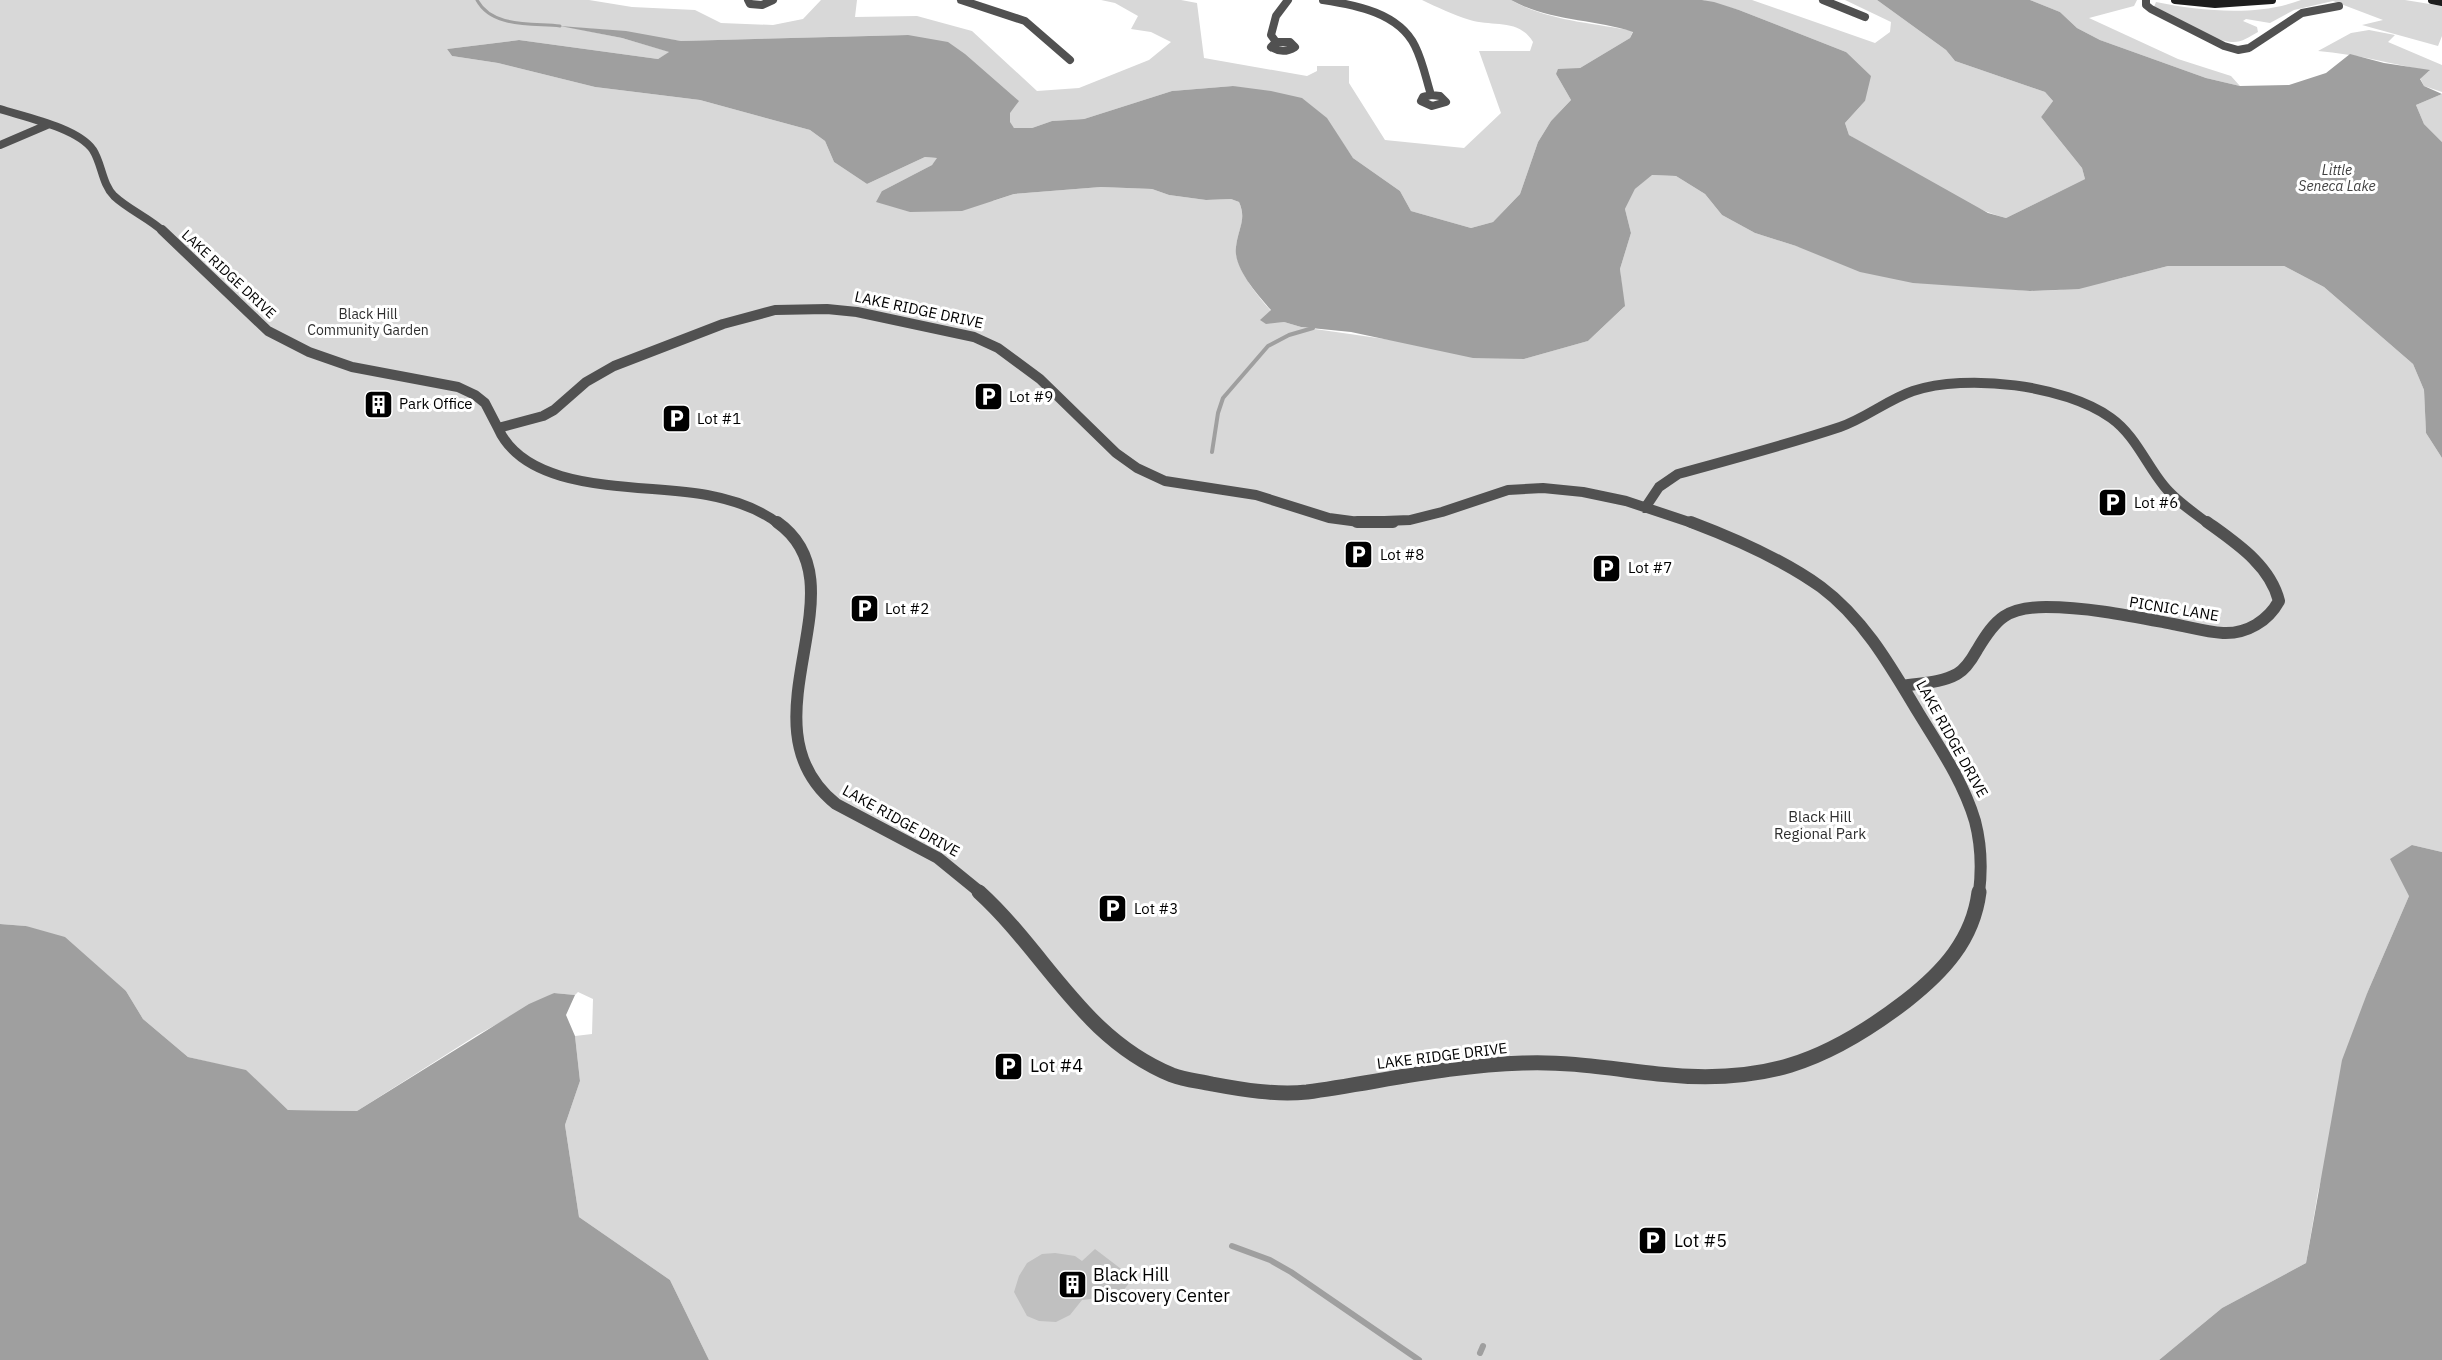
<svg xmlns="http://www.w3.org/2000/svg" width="2442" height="1360" viewBox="0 0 2442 1360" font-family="'IBM Plex Sans',sans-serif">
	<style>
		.green { fill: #d8d8d8 }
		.water { fill: #9f9f9f }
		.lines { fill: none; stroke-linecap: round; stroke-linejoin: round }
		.stream-far2 { stroke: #9f9f9f; stroke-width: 3 }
		.stream-far1 { stroke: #9f9f9f; stroke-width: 4 }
		.stream { stroke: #9f9f9f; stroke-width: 6 }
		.building { fill: #c0c0c0 }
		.street-far3 { stroke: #515151; stroke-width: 8 }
		.street-far2 { stroke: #515151; stroke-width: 10 }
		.street-far1 { stroke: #515151; stroke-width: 12 }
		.street { stroke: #515151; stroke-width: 15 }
		.secondary { stroke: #1e1e1e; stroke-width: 8 }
		.labels { text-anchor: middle; stroke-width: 6; stroke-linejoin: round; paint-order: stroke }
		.far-water-label { font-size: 14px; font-style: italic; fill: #404040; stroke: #fff }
		.far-street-label { font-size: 14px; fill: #000; stroke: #fff }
		.far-park-label { font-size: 14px; fill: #2f2f2f; stroke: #fff }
		.street-label { font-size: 15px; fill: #000; stroke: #fff }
		.poi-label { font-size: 15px; fill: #000; stroke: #fff; text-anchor: start }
		.park-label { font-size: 15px; fill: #2f2f2f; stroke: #fff }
		.near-poi-label { font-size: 18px; fill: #000; stroke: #fff; text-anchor: start }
	</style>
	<rect width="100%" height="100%" fill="#fff"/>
	<path class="green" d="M0,0h589l43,7 63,3 26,13 52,2 30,-6 18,-19h36l-2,17 62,-1 55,15 65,60 42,-3 70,-28 22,-18 -20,-10 -20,-3 7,-13 -23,-13 -14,-3h80l16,3 7,55 103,18 10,-5v-5h32v17l36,57 79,8 37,-35 -22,-62h51l3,-9c-14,-24 -41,-15 -63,-22 -17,-5 -33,-13 -48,-20h89c36,21 82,23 122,31l-3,7 -50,30 -24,6 15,26 -20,21 -13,21 -18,52 -27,28 -22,6 -60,-17 -11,-20 -47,-33 -15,-22 -105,-50 -61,5 -88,28 -32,2 -20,7h-18l-107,-93 -226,6 -75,-11 -38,-3 54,11 48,14 -12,7 -139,-19 -72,9 5,7 46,7 97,24 105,13 110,30 15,11 9,21 33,22 58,-27 13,1 -6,7 -50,26 111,10 21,-7 87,-7 51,2 17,6 37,5 25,-1 8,3c8,19 -1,26 -3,45 -2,21 22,49 35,64l-10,9 5,3 18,-1 17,5 223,32 64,-18 36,-34 -4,-38 11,-36 -6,-24 10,-20 16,-14 25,1 29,18 17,21 33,18 41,13 177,40 57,5 28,-1 52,-9 58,-15h116l40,21 89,77 11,26 2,43 16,25v394l-30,-7 -3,51 -41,95 -50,201 -12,71 -84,45 -63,52h-1450l-39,-80 -91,-63 -14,-92 15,-44 -5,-45 17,-2 1,-35 -15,-7 -3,3 -21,-2 -77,42 -120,76 -69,-1 -42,-39 -58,-14 -45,-38 -17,-28 -100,-65 -26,-2z
		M1702,0h50l123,43 15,-11 1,-10 -46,-22h32l69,50 9,11 90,31 8,9 -12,16 41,51 3,11 -79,39c-50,-13 -112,-56 -157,-83l-4,-12 20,-22 -19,-49 -107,-42z
		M2030,0h107l-3,6 -45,12 89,41 53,17 9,10 -34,-8 -106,-38 -23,-12 -17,-16z
		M2301,0h104l37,6v30l-4,10 -76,-21 21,-5 -50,-19 -39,9 -24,13 -24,-4 -3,2 14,6 1,5c-9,5 -17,11 -27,10 -19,-1 -58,-26 -77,-35l2,-5c45,9 100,15 145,-2z
		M2369,30l26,5 -7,7 54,23v27l-18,-6 -4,-8 9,-7c-37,-7 -73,-17 -111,-20l33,-18z
		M2442,94v48l-18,-18 -8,-19z"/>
	<path class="water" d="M1511,0h191l12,2 25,8 107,42 25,24 -6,25 -20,22 4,12 139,78 18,5 79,-39 -3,-11 -41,-51 12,-16 -8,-9 -90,-31 -9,-11 -69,-50h153l30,12 17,16 23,12 106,38 34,8 49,-1 37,-12 24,-19 34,9 46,7 -10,9 4,7 18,8 -26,11 8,19 18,18v316l-16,-25 -2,-43 -11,-26 -89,-77 -40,-21h-116l-89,23 -49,2 -117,-8 -53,-11 -64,-26 -41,-13 -33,-18 -17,-21 -29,-18 -24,-1 -17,14 -10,20 6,24 -11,36 5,37 -37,35 -64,18 -51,-1 -122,-26 -50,-5 -17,-5 -18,2 -6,-4 11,-10c-13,-15 -38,-42 -35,-63 2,-19 11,-27 3,-45l-8,-3 -25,1 -37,-5 -17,-6 -51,-2 -87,7 -52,17 -52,1 -34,-10 6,-11 50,-26 5,-7 -12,-1 -58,27 -33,-22 -9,-21 -15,-11 -110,-30 -105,-13 -97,-24 -46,-7 -5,-7 72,-9 139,19 11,-7 -47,-14 -62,-12 66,5 55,10 227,-6 40,7 17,12 54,47 -9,12v9l4,6h18l20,-7 32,-2 88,-28 61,-5 38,5 31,7 25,20 26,40 47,33 11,20 60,17 22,-6 27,-28 18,-52 13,-21 20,-21 -15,-26 2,-5 22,-1 50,-30 3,-6c-40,-13 -85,-11 -122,-32z
		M2412,845l30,7v508h-283l63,-52 84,-45 36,-203 26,-69 41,-95 -19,-37z
		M0,924l26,2 39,11 61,54 17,28 45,38 58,13 42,40 69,1 172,-107 25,-11 21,2 -9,20 9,21 5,45 -15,44 14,92 91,63 39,80h-709z"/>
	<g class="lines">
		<path class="stream-far2" d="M477,0c15,28 55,23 83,26"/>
		<path class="stream-far1" d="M1212,452l6,-39 5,-15 45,-52 21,-11 24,-7"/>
		<path class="stream" d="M1232,1246l38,14 21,12 128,88
			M1480,1353l3,-7"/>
	</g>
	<path class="building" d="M1095,1249l38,29 -13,17 -38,5 -12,15 -14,7 -17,-1 -12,-5 -13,-24 5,-16 8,-13 15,-9 13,-1 20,3 7,5z"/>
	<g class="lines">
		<path class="street-far3" d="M748,0l2,4 12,1 11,-5
			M961,0l64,21 45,39
			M1323,0c33,5 76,13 92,46 8,16 11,33 16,49
			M1823,0l42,17
			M2146,0v5l5,4 73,37 14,4 11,-2 53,-35 37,-7
			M1276,42h14l5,5c-8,5 -16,5 -24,0z
			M1276,42l-5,-7 5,-19 12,-16
			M1431,95l9,1 6,6 -14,4 -11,-5 2,-4z
			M0,109c25,8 78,19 93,41 9,14 9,34 21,46 15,14 35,22 50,36
			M0,145l47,-20"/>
		<path class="street-far2" d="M162,230l106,101 41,21 43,15 106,20 17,8 10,8 13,25
			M498,428c30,68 147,55 209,67 27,5 51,13 72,29
			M498,428l45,-12 11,-6 32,-28 28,-16 109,-42 52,-14 52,-1 30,3 117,25 24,11 42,31 76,74 21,15 28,13 91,14 73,23 30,4 51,-2 32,-8 66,-22 35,-2 40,4 43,9 69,23
			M1645,508l14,-21 19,-13c54,-15 108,-29 162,-47 26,-9 47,-27 73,-36 54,-18 152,-6 198,27 24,17 35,46 53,68 12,15 29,26 45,38"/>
		<path class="street-far1" d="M777,522c91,64 -41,202 59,282l102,54 43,35
			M1357,522h36
			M1691,522c45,17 91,37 130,65 43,32 70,80 97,125 22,36 45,69 57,109 6,23 7,48 4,72
			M1903,686c17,-3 38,-3 54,-12 9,-5 15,-15 20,-24 19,-32 30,-43 69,-43 42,0 85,9 127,17 16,3 34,8 50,9 24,1 45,-12 56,-32 -9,-36 -43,-58 -72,-79"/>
		<path class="street" d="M979,892c68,62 103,146 193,183 13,5 27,6 40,9 32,6 63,11 95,8 72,-10 143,-27 216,-29 45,-2 90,6 135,11 103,11 166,-10 248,-73 37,-29 67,-61 73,-109"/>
		<path class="secondary" d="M2175,0l40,4 57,-4
			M2432,0l10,2"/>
	</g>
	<defs>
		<symbol id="parking-square" viewBox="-11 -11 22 22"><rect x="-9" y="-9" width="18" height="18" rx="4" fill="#000" stroke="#fff"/><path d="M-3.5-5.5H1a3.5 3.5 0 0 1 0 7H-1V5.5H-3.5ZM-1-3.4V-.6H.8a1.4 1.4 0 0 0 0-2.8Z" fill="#fff"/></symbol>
		<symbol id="building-square" viewBox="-11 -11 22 22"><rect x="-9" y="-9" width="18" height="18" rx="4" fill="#000" stroke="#fff"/><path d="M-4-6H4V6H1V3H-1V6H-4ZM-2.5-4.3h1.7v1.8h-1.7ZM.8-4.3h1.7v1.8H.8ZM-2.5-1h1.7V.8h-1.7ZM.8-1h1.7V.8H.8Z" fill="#fff"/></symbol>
	</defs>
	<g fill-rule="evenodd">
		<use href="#parking-square" x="972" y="380" width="33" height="33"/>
		<use href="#building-square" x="362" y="388" width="33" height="33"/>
		<use href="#parking-square" x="660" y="402" width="33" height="33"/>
		<use href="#parking-square" x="2096" y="486" width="33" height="33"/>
		<use href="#parking-square" x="1342" y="538" width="33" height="33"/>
		<use href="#parking-square" x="1590" y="552" width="33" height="33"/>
		<use href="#parking-square" x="848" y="592" width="33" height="33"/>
		<use href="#parking-square" x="1096" y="892" width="33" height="33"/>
		<use href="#parking-square" x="992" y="1050" width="33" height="33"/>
		<use href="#parking-square" x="1636" y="1224" width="33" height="33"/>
		<use href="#building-square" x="1056" y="1268" width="33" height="33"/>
	</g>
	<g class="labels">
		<g class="far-water-label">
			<text x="2337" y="175">Little<tspan x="2337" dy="16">Seneca Lake</tspan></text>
		</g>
		<g class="far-street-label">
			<text transform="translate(229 274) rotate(43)" y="5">LAKE RIDGE DRIVE</text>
		</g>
		<g class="far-park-label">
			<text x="368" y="319">Black Hill<tspan x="368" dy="16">Community Garden</tspan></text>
		</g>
		<g class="street-label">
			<text transform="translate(919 310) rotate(12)" y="5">LAKE RIDGE DRIVE</text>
			<text transform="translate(2174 609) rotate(9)" y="5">PICNIC LANE</text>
			<text transform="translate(1952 739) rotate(61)" y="5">LAKE RIDGE DRIVE</text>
			<text transform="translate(901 821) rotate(29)" y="5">LAKE RIDGE DRIVE</text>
			<text transform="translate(1442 1056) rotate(-7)" y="5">LAKE RIDGE DRIVE</text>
		</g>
		<g class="poi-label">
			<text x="1009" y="402">Lot #9</text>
			<text x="399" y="409">Park Office</text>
			<text x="697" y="424">Lot #1</text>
			<text x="2134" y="508">Lot #6</text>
			<text x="1380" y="560">Lot #8</text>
			<text x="1628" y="573">Lot #7</text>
			<text x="885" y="614">Lot #2</text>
			<text x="1134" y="914">Lot #3</text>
		</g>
		<g class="park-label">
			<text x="1820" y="822">Black Hill<tspan x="1820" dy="17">Regional Park</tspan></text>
		</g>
		<g class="near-poi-label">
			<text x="1030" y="1072">Lot #4</text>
			<text x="1674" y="1247">Lot #5</text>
			<text x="1093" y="1281">Black Hill<tspan x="1093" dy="21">Discovery Center</tspan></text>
		</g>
	</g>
</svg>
